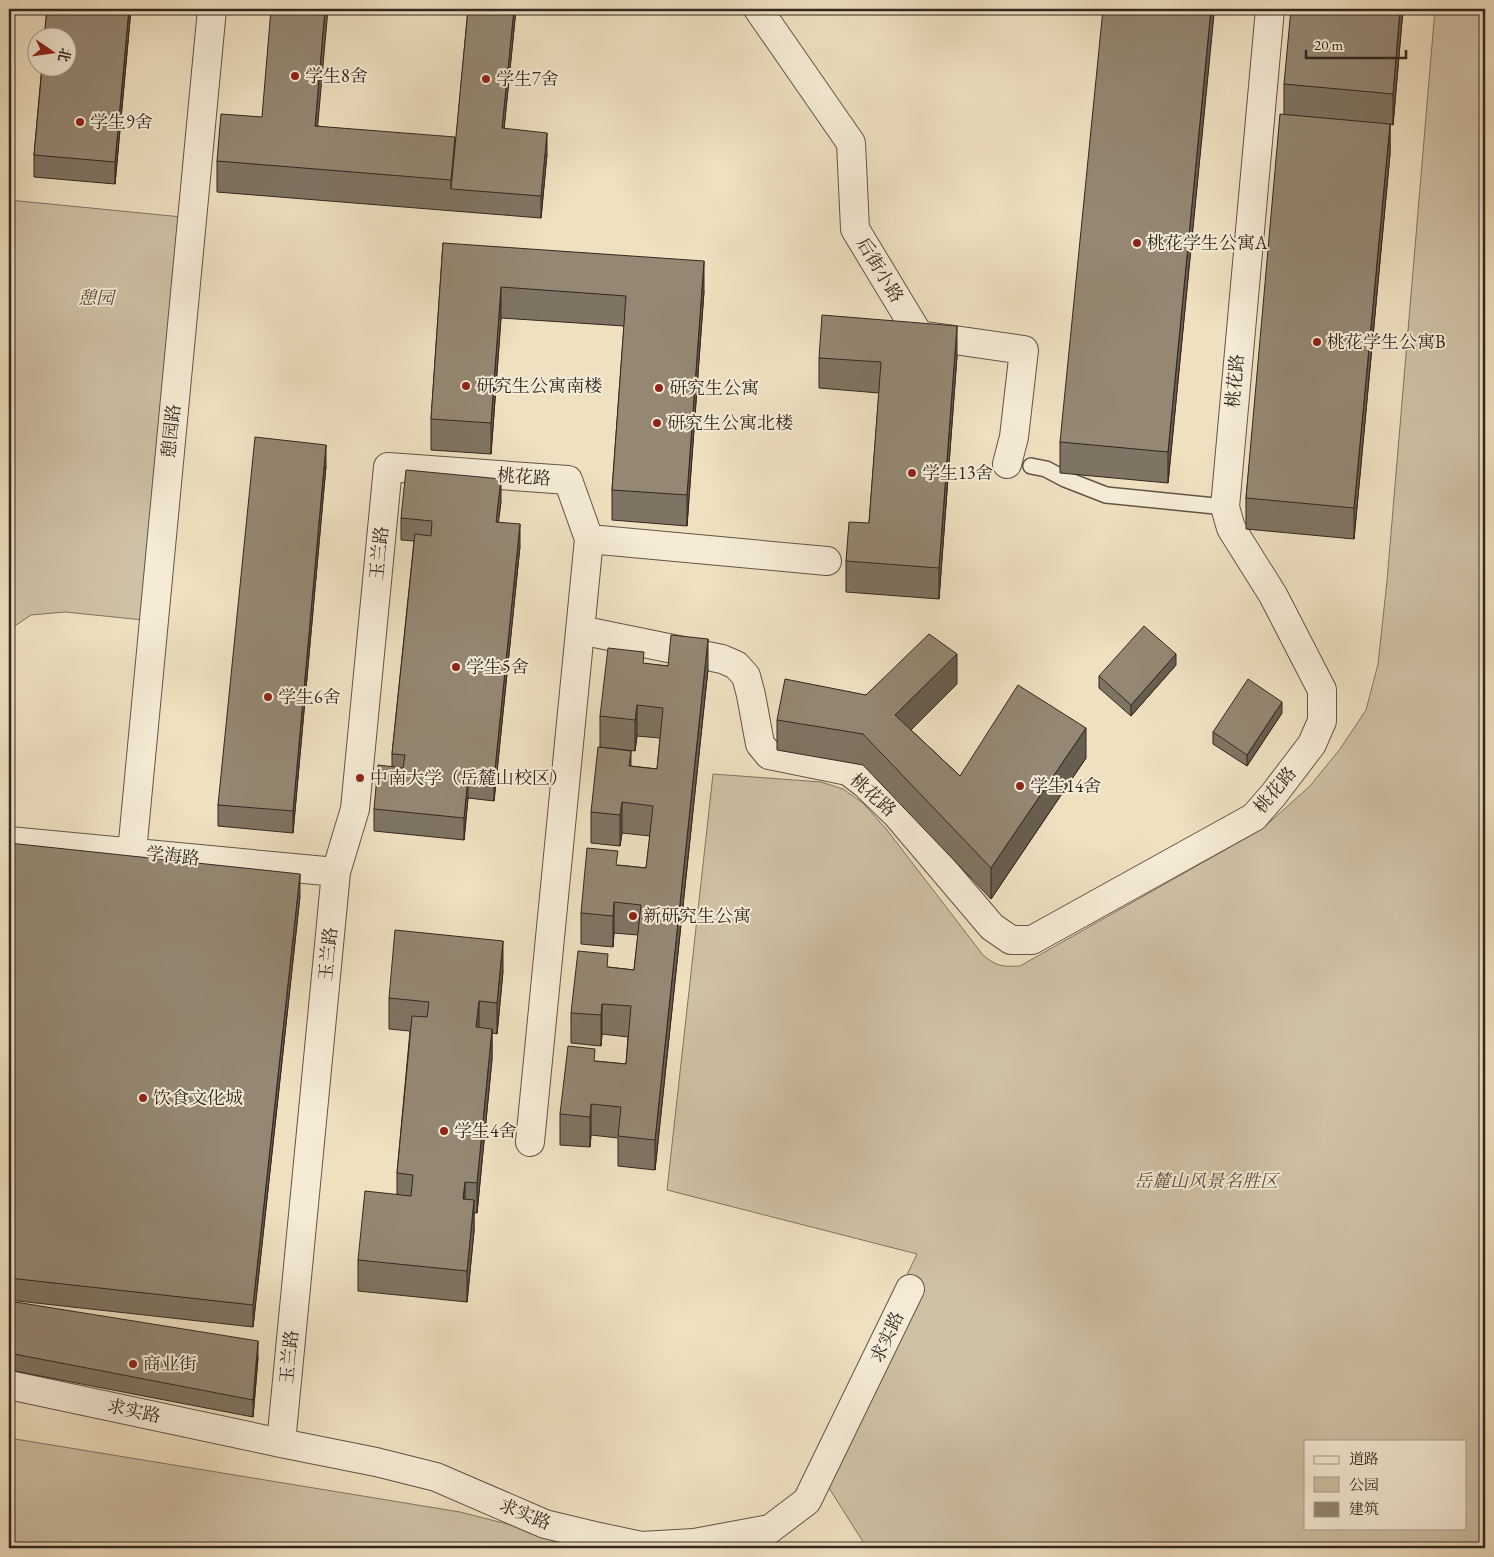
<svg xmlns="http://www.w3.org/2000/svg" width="1494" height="1557" viewBox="0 0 1494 1557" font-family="'EB Garamond','Noto Serif SC',serif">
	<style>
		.green { fill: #cfc1a5; stroke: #807462; fill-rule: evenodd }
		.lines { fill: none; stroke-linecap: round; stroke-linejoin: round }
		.lane-casing { stroke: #615548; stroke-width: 18 }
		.street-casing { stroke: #615548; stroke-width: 30 }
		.lane { stroke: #f5ebd6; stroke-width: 15 }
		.street { stroke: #f5ebd6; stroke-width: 28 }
		.wall { fill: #7f7463; stroke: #322720 }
		.shaded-wall { fill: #685e50; stroke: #322720 }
		.building { fill: #948773; stroke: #322720 }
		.poi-dot { fill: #8f2418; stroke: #f5ebd6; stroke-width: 2 }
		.labels { text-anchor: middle; stroke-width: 4; stroke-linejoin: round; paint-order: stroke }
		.poi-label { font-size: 18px; fill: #322720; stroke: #f5ebd6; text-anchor: start }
		.street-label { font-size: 18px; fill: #322720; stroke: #f5ebd6 }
		.park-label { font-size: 18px; font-style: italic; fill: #594e41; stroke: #f5ebd6 }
	</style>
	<rect width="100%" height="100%" fill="#efe0c0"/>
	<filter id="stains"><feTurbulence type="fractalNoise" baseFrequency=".004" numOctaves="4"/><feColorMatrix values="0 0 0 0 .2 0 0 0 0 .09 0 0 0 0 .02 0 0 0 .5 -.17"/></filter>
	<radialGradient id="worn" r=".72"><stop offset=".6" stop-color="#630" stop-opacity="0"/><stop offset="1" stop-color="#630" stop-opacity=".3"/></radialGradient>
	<path class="green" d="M1435,9h50v1539h-618l-52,-82 102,-212 -250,-64 46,-416 108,8 22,7 20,14 24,27 96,125c13,11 19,12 37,11l242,-137 48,-43 30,-37 26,-39 12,-46 9,-83zM1305,1441h160v87h-160z
		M9,200l183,18 -39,403 -88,-9 -34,3 -22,15z
		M9,1438l451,74 67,17 45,19h-563z"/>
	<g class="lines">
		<defs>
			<path id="lane" d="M1031,466l15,3 19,10 41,16 119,12"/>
			<path id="street" d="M758,9l93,134 4,86 64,106 105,15 -10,87 -7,27
				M580,630l142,29 14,6 10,11 5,19 9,49 9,11 79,16 17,13 32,31 95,112 19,13h21l222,-123 20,-23 38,-50 10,-23v-31l-49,-95 -42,-67 -6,-21 45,-498
				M9,841l327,31
				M132,852l80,-843
				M530,1142l59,-603
				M9,1385l272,58 95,19 60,15 109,47 50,12 46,10 53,-3 76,-14 37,-28 103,-212
				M281,1443l55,-571 19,-63 33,-342 180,13 21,59 238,22"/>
		</defs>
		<use href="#lane" class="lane-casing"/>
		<use href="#street" class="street-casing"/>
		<use href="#lane" class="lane"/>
		<use href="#street" class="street"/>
	</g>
	<path class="wall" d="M47,9h84l-16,175 -81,-7v-22z
		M468,9h48l-12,119 43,26 -6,64 -324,-26v-31l101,-35 137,25z
		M1214,9l-46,474 -108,-10v-31z
		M1403,9l-10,116 -3,-1v30l-36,385 -108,-10v-31l38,-384v-30z
		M443,243l261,48 -17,235 -75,-6v-30l12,-164 -123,-8 -10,136 -60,-4v-31z
		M957,356l-18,243 -93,-7v-31l23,-38 10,-130 -60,-5v-30z
		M326,466l-33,367 -75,-7v-21z
		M501,501l-3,21 22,24 -26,255 -26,-3 -4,42 -90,-9v-22l18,-42v-13l22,-213 -13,-1v-22z
		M644,664l64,5 -53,501 -37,-4v-28l-27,-3 -1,12 -30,-2v-31l35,-53 31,3 2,-27 -26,-3 -1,12 -30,-3v-30l37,-46 26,3 4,-35 -24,-2 -1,14 -32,-3v-31l37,-48 28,3 4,-32 -28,-3 -2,13 -29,-3v-31l40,-46 26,3 3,-31 -23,-2 -2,15 -35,-4v-31z
		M1176,665l-45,51 -32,-28v-12z
		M957,684l-46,46 49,46 126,-18 -95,141 -128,-134 -86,-15v-30l89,-25z
		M1282,713l-35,53 -34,-22v-12z
		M9,843l291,53 -47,431 -244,-27z
		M503,971l-6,63 -5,-1v26l-15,154h-3v18l-7,71 -109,-11v-31l39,-66v-21l13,-142 -21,-2v-31z
		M9,1301l249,57 -5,59 -244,-47z"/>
	<path class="shaded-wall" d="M129,9h2l-16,175v-22z
		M325,9h3l-13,147v-30z
		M514,9h2l-14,141v-22z
		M1211,9h3v5l-46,469v-31z
		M1400,9h3l-10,116v-31z
		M1390,124v30l-36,385v-31z
		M547,133v21l-6,64v-22z
		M455,137v31l-4,21v-9z
		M704,261v30l-17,235v-31z
		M501,287v31l-10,136v-31z
		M957,326v30l-18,243v-31z
		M326,445v21l-33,367v-22z
		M501,479v22l-5,43v-22z
		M520,524v22l-26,255v-22z
		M708,639v30l-53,501v-30z
		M957,654v30l-62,62v-31z
		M1176,654v11l-45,51v-11z
		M1282,702v11l-35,53v-11z
		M637,705v31l-2,15v-31z
		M1086,728v30l-95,141v-31z
		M631,751v30l-2,-15z
		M468,777v21l-4,42v-22z
		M622,802v31l-2,13v-31z
		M300,874v22l-47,431v-22z
		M614,902v31l-1,14v-31z
		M503,941v30l-6,63v-31z
		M479,1001v31l-3,-5z
		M602,1004v30l-1,12v-31z
		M492,1029v30l-15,154v-30z
		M591,1104v31l-1,12v-30z
		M465,1182v30l-2,-13z
		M474,1200v31l-7,71v-31z
		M258,1341v17l-5,59v-17z"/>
	<path class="building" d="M47,9h82l-14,153 -81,-7 8,-87h26v-30h-24z
		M271,9h54l-10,117 140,11 -4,43 -234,-19 4,-47 41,3z
		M468,9h46l-12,119 45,5 -6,63 -90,-7z
		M1103,9h108l-43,443 -108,-10z
		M1291,9h109l-7,85 -109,-10z
		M1280,114l110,10 -36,384 -108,-10z
		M443,243l261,18 -17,234 -75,-5 14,-194 -125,-9 -10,136 -60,-4z
		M822,315l135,11 -18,242 -93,-7 3,-39 20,1 12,-161 -62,-4z
		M255,437l71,8 -33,366 -75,-6z
		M406,470l95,9 -5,43 24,2 -26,255 -26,-2 -4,41 -90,-9 4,-44 25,3 2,-13 -13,-1 23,-220 16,2 1,-15 -31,-3z
		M1144,626l32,28 -45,51 -32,-29z
		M929,634l28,20 -62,61 65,61 58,-91 68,43 -95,140 -128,-134 -86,-14 8,-41 81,16z
		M671,635l37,4 -53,501 -37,-4 3,-29 -30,-3 -1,13 -30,-3 8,-68 27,3 -1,12 32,3 5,-58 -29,-2 -1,11 -30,-2 7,-62 30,3 -1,13 27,3 7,-65 -27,-3 -1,14 -32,-3 6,-65 31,3 -2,14 30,3 7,-62 -31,-4 -2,13 -29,-3 7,-65 33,4 -2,15 28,3 6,-61 -26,-3 -2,15 -35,-4 8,-68 36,4 -1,11 25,3z
		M1248,679l34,23 -35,53 -34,-23z
		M9,843l291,31 -47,431 -244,-27z
		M395,930l108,11 -6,62 -18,-2 -3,26 16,2 -15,154 -12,-1 -2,17 11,1 -7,71 -109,-11 7,-69 46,5 2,-21 -16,-2 15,-157 15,1 2,-15 -40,-4z
		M9,1301l249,40 -5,59 -244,-47z"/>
	<g class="poi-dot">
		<circle cx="295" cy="76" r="5"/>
		<circle cx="486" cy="79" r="5"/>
		<circle cx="80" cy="122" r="5"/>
		<circle cx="1137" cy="243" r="5"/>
		<circle cx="1317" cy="342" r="5"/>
		<circle cx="466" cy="386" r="5"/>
		<circle cx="659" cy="388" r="5"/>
		<circle cx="657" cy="423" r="5"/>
		<circle cx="912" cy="473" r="5"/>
		<circle cx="456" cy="667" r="5"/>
		<circle cx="268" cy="697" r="5"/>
		<circle cx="360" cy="778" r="5"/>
		<circle cx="1020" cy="786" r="5"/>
		<circle cx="633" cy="916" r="5"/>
		<circle cx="143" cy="1098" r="5"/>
		<circle cx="444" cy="1131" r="5"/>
		<circle cx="133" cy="1364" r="5"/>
	</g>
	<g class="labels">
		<g class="poi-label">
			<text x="305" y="82">学生8舍</text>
			<text x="496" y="85">学生7舍</text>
			<text x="90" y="128">学生9舍</text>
			<text x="1147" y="249">桃花学生公寓A</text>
			<text x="1327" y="348">桃花学生公寓B</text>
			<text x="476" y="392">研究生公寓南楼</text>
			<text x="669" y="394">研究生公寓</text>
			<text x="667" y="429">研究生公寓北楼</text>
			<text x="922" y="479">学生13舍</text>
			<text x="466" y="673">学生5舍</text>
			<text x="278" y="703">学生6舍</text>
			<text x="370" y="784">中南大学（岳麓山校区）</text>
			<text x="1030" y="792">学生14舍</text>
			<text x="643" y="922">新研究生公寓</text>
			<text x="153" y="1104">饮食文化城</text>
			<text x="454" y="1137">学生4舍</text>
			<text x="143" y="1370">商业街</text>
		</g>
		<g class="street-label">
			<text transform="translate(880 270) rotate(59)" y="6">后街小路</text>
			<text transform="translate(1235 381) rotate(-85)" y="6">桃花路</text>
			<text transform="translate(171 431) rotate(-84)" y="6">憩园路</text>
			<text transform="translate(524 477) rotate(4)" y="6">桃花路</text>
			<text transform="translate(379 553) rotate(-84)" y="6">玉兰路</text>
			<text transform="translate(1275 790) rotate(-50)" y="6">桃花路</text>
			<text transform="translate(873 795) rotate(42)" y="6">桃花路</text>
			<text transform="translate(173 856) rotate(6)" y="6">学海路</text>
			<text transform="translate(328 954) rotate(-84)" y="6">玉兰路</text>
			<text transform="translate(887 1337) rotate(-65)" y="6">求实路</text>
			<text transform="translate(289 1357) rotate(-84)" y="6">玉兰路</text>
			<text transform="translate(134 1411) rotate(12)" y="6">求实路</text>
			<text transform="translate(525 1514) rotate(22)" y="6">求实路</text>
		</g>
		<g class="park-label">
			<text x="96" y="304">憩园</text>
			<text x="1206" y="1187">岳麓山风景名胜区</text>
		</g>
	</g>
	<rect width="1494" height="1557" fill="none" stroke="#efe0c0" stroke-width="30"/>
	<rect x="10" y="10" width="1474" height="1537" fill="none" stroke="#322720" stroke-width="2.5"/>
	<rect x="15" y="15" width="1464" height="1527" fill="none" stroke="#322720"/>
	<rect x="1304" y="1440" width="162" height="90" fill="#f5ebd6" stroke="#a79d8d"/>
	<rect x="1314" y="1456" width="25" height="8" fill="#f5ebd6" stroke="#a79d8d"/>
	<text x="1349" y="1464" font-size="15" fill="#322720">道路</text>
	<rect x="1314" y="1477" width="25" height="15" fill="#cfc1a5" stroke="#a79d8d"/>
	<text x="1349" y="1490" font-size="15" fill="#322720">公园</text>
	<rect x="1314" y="1502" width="25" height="15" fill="#948773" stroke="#a79d8d"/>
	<text x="1349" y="1514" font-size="15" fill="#322720">建筑</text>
	<g transform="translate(52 52) rotate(103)"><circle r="24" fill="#f5ebd6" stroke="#a79d8d"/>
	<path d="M0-4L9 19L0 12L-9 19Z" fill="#8f2418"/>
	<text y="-8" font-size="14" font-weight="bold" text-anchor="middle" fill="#322720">北</text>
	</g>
	<path d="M1306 50v8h100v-8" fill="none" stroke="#322720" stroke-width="2.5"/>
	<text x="1314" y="50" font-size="15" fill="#322720" stroke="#f5ebd6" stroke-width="4" paint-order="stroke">20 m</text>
	<rect width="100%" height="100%" filter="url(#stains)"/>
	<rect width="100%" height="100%" fill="url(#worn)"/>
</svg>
